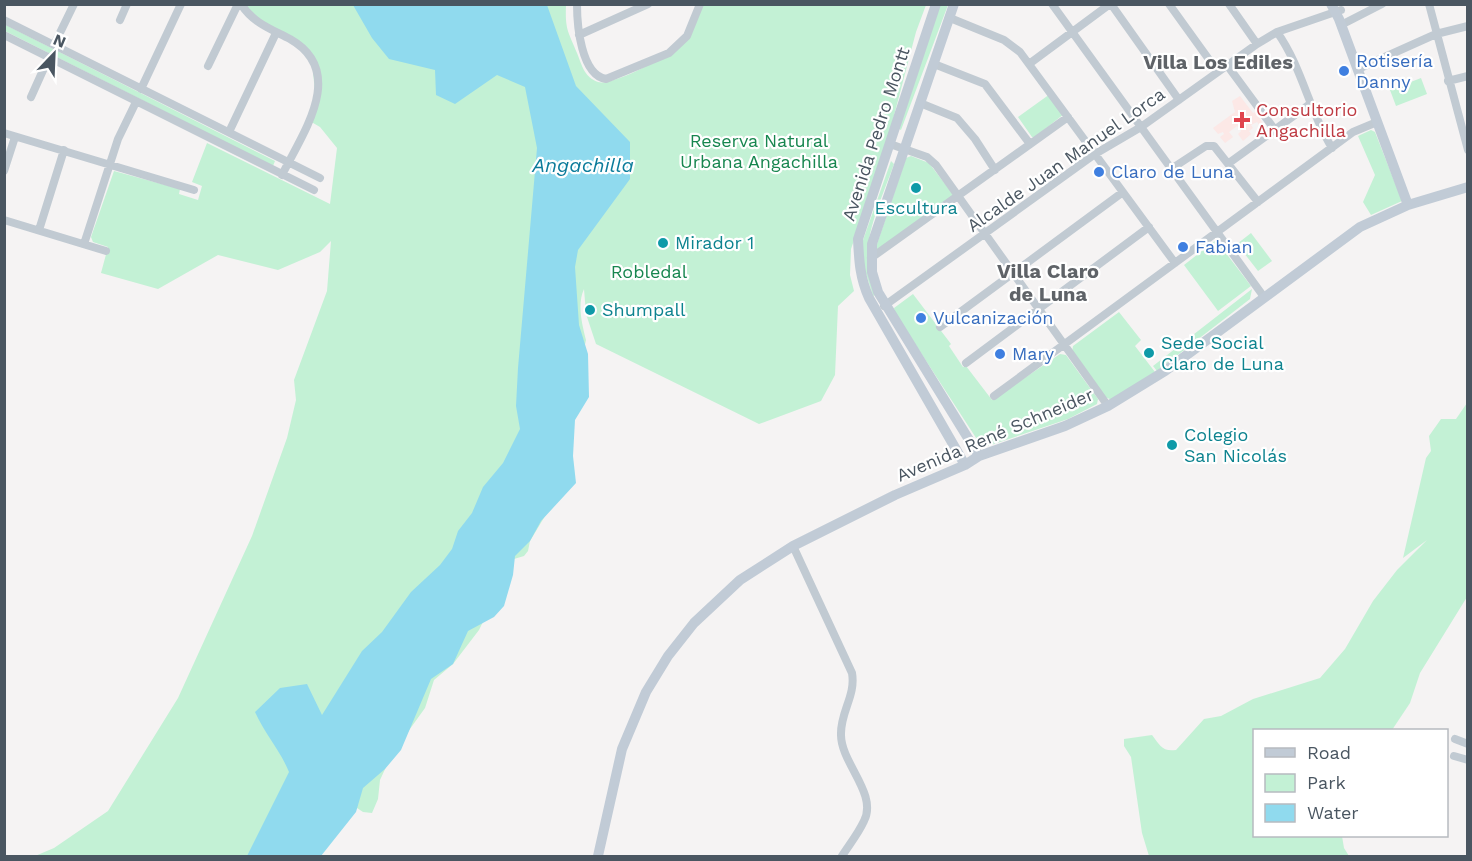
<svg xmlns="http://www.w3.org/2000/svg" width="1472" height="861" viewBox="0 0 1472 861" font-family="'Work Sans',sans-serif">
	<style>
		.medical { fill: #fce8e6 }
		.green { fill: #c3f1d5 }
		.water { fill: #90daee }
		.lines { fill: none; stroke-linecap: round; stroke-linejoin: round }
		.street { stroke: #c1cad2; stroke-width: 8 }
		.secondary { stroke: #c1cbd6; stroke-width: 10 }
		.shop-dot { fill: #3f7fe0; stroke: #fff; stroke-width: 2 }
		.health-dot { fill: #e0444e; stroke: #fff; stroke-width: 2 }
		.culture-dot { fill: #0f9aa8; stroke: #fff; stroke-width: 2 }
		.labels { text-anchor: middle; stroke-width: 4.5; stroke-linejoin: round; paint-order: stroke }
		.shop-label { font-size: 18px; fill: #366cbe; stroke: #fff; text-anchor: start }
		.health-label { font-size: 18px; fill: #be3a42; stroke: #fff; text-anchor: start }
		.street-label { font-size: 18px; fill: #4a5661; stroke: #fff }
		.park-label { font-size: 18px; fill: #17864f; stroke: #fff }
		.culture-label { font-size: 18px; fill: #0d838f; stroke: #fff; text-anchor: start }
		.neighbourhood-label { font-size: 20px; font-weight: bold; fill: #5f6368; stroke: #fff }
		.water-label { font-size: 20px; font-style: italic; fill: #0c7c9b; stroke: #fff }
	</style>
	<rect width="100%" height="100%" fill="#f5f3f3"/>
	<path class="medical" d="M1240,96l13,17 3,-1 7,12 -3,2 -3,-4 -6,3 2,3 -4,3 2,3 -8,7 -5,-7 3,-3 -4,-5 -8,6 4,5 -8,6 -5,-6 4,-3 -1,-2 -5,2 -5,-6 22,-16 -3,-11z"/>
	<path class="green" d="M242,5h324c-1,25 2,26 11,48 5,12 7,24 21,29 13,4 61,-21 72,-31 14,-13 23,-29 29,-46h227l-10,27 -30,114 -35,103 -1,26 4,16 -16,15 -3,69 -14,26 -62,23 -163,-80 -10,-30 -2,-25c-7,15 -2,35 2,51l-38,171 -18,30 -2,10 -4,5 -10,3 -35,71 -26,34 -19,16 -9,28 -33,46 -12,26 -2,19 -6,14 -9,-1 -12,-8 -38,52h-278l19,-8 54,-37 70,-113 74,-162 35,-98 9,-38 -2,-20 33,-89 4,-50 -11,11 -42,18 -60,-15 -60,34 -57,-16 7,-26 -15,-5 -2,-5 23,-66 66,18 -1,5 19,6 4,-14 -10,-4 15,-39 123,61 7,-56 -17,-21 -12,-7 8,-18 -4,-40 -12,-16 -41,-23z
		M940,5h8l-47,125 -2,-1z
		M4,24l271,137 -2,5 -268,-135z
		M1421,78l6,16 -31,12 -6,-16z
		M1050,94l14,20 -29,23h-3l-14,-20z
		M1371,130l4,2 27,69 -31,14 -8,-13 12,-27 -17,-39z
		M911,156l18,7 26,34 -76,55 -4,-2 31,-92z
		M891,161l3,3c-15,43 -39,86 -19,131l-2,1 -10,-32v-24z
		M1251,233l21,28 -14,10 -21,-27z
		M1216,240l35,46 -33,25 -34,-46z
		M1252,289l-2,10 -93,72 -4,-5z
		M913,294l38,50 -2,2 14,21 3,-1 26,34 68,-46 6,1 32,44 -1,5 -29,15 -80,27 -8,-2 -85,-131 -1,-5z
		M1119,312l22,28 -6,6 20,26 -43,28 -7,-3 -33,-45 1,-6z
		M1467,403v194l-47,76 -10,30 -18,27h-138v106h88l2,12 5,8h-200l-7,-23 -11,-76 -7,-11v-7l28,-4c8,10 10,17 24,15l28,-31 17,-3 32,-17 67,-21 25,-29 28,-48 24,-31 30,-30 -24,18 23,-100 5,-7 -2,-15 12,-17h15z"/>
	<path class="water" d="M353,5h194l29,81 54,56v37l-52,71 -3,17 4,58 9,29 1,43 -14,23 -2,36 3,27 -35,38 -11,20 -15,15 -2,19 -9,31 -10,11 -26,14 -15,33 -22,15 -30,71 -16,19 -22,19 -7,24 -35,44h-74l42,-84c-9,-22 -24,-38 -34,-60l25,-24 27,-4 15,31 40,-64 20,-19 29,-40 29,-27 12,-16 6,-18 14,-18 11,-26 20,-24 17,-34 -4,-23 2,-38 19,-220 -12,-61 -28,-12 -42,29 -19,-9 -1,-25 -46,-11 -17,-21z"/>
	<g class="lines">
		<path class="street" d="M241,4c12,19 30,25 49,35 58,33 12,95 -8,136
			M577,4c0,21 4,71 29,75l63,-26 18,-17 13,-32
			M1052,4l212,293
			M1111,4l68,96
			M1169,4l49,68
			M1229,4l28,40
			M1429,4l39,146
			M950,18l54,22 16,12 155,211
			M4,20l316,158
			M120,20l7,-16
			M1341,25l41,-21
			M1277,32c25,35 32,79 55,116
			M4,35l310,155
			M579,35l69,-31
			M54,45l20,-41
			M934,64l51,20 45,60
			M1029,64l81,-60
			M1227,65l48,65
			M208,66l30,-62
			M1358,69l78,-35 32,-8
			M1448,81l20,-5
			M141,89l40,-85
			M31,97l18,-40
			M920,103l37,15 18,21 20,31
			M229,132l47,-99
			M4,133l190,57
			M890,144l37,13 9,8 172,241
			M1229,163l81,-59
			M1171,169l35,-23h8l44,56
			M4,171l11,-34
			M4,220l102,31
			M39,230l25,-80
			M84,244l34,-105 18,-37
			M871,258l197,-141
			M884,306l211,-152 46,-27 116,-83 20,-12 64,-22
			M940,327l183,-135
			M966,363l183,-136
			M994,396l359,-264 24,-10
			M793,546l59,127c4,23 -12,39 -11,62 0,28 37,59 23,86 -6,13 -15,24 -22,35
			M1455,739l13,5
			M1454,756l14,4"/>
		<path class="secondary" d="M936,4l-78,235c1,22 2,39 11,59l96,167
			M954,4l-82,240v28l6,20 101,164
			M1331,4l8,15 69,186
			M598,856l24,-107 24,-57 22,-36 26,-33 46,-43 53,-34 102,-51 70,-30 14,-9 86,-30 43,-20 57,-35 195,-144 48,-22 60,-18"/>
	</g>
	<g class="shop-dot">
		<circle cx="1344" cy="71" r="6"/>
		<circle cx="1099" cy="172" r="6"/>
		<circle cx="1183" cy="247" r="6"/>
		<circle cx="921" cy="318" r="6"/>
		<circle cx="1000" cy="354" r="6"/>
	</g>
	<path class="health-dot" d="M1239 111h6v6h6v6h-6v6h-6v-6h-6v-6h6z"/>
	<g class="culture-dot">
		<circle cx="916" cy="188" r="6"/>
		<circle cx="663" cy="243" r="6"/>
		<circle cx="590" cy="310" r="6"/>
		<circle cx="1149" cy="353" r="6"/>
		<circle cx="1172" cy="445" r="6"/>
	</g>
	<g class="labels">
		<g class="shop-label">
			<text x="1356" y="67">Rotisería<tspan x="1356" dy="21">Danny</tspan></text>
			<text x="1111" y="178">Claro de Luna</text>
			<text x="1195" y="253">Fabian</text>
			<text x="933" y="324">Vulcanización</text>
			<text x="1012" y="360">Mary</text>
		</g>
		<g class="health-label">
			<text x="1256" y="116">Consultorio<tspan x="1256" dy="21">Angachilla</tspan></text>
		</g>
		<g class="street-label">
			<text transform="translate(876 134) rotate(-72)" y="6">Avenida Pedro Montt</text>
			<text transform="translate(1066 160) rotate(-35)" y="6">Alcalde Juan Manuel Lorca</text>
			<text transform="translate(995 435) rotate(-23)" y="6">Avenida René Schneider</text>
		</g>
		<g class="park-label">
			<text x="759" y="147">Reserva Natural<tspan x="759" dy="21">Urbana Angachilla</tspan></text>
			<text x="649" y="278">Robledal</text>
		</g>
		<g class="culture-label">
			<text x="916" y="214" text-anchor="middle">Escultura</text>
			<text x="675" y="249">Mirador 1</text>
			<text x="602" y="316">Shumpall</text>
			<text x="1161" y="349">Sede Social<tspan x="1161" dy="21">Claro de Luna</tspan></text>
			<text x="1184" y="441">Colegio<tspan x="1184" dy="21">San Nicolás</tspan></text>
		</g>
		<g class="neighbourhood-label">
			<text x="1218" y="69">Villa Los Ediles</text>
			<text x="1048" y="278">Villa Claro<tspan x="1048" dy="23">de Luna</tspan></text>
		</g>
		<g class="water-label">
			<text x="583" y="172">Angachilla</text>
		</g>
	</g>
	<rect width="1472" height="861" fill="none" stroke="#4a5661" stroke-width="12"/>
	<rect x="1253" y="729" width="195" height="108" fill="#ffffff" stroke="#b7bbc0" stroke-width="1.5"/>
	<rect x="1265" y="748" width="30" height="9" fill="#c1cbd6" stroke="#b7bbc0" stroke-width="1.5"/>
	<text x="1307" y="759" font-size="18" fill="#4a5661">Road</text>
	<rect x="1265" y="774" width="30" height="18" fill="#c3f1d5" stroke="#b7bbc0" stroke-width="1.5"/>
	<text x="1307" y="789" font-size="18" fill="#4a5661">Park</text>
	<rect x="1265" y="804" width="30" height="18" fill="#90daee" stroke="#b7bbc0" stroke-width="1.5"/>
	<text x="1307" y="819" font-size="18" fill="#4a5661">Water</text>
	<g transform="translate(54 54) rotate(23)" stroke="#ffffff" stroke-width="4.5" paint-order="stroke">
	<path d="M0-4.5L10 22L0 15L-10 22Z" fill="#4a5661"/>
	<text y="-9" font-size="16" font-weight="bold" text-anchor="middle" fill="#4a5661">N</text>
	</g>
</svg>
